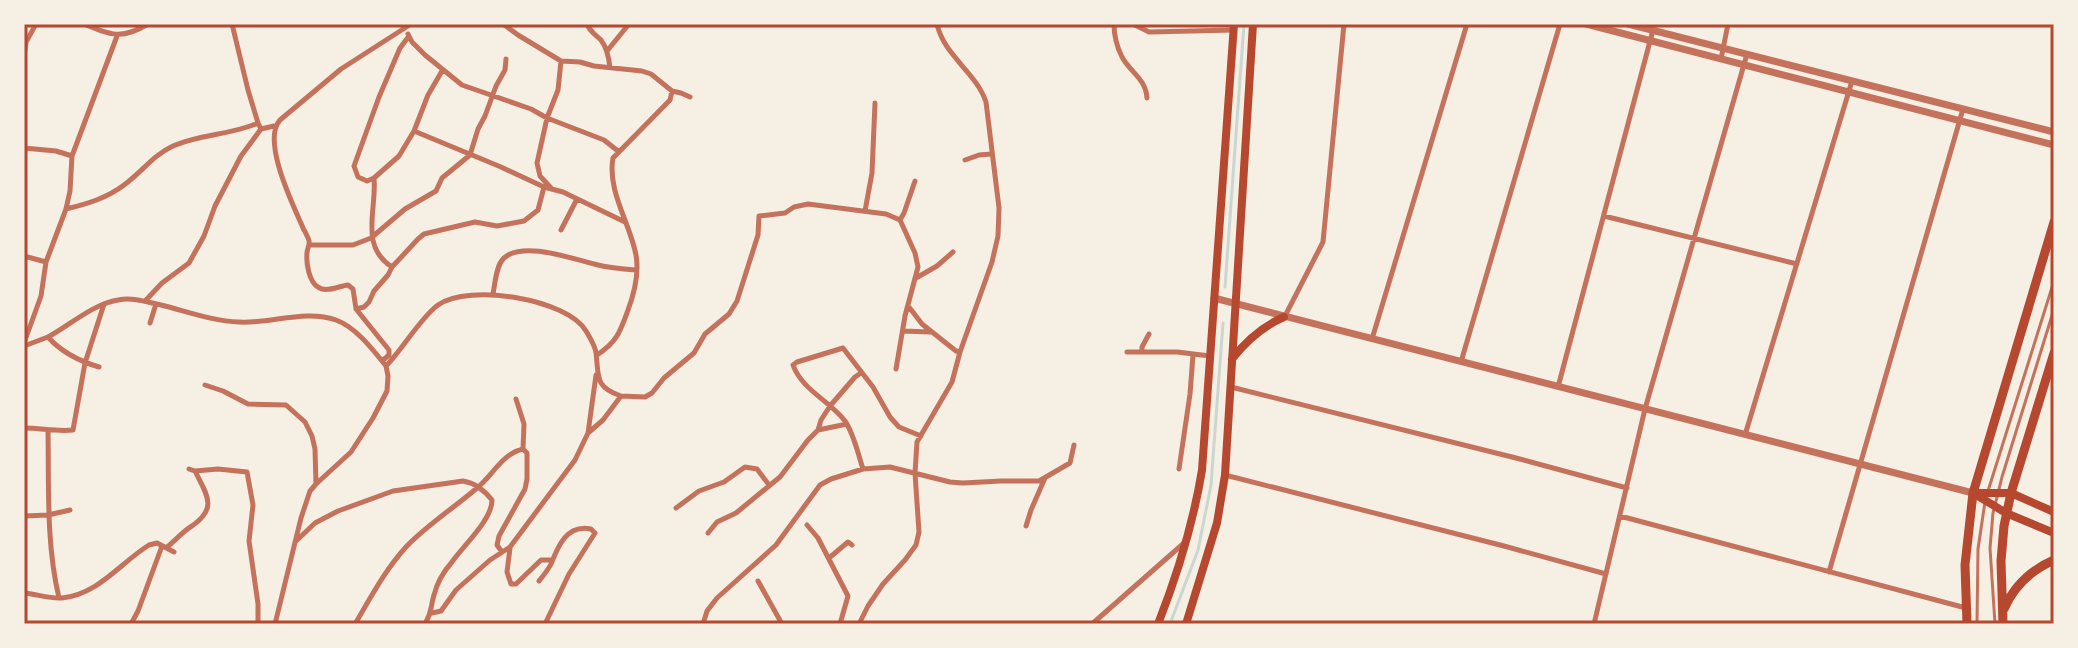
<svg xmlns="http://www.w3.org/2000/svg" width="2078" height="648" viewBox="0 0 2078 648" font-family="'Fira Sans Condensed',sans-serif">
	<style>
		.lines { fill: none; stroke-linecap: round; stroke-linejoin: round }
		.stream { stroke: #c9d6d2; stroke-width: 3 }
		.service { stroke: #c5725c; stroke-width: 3 }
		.minor { stroke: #c5725c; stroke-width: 5 }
		.tertiary { stroke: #c5725c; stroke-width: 7 }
		.secondary { stroke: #b5482f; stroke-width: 8 }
		.primary { stroke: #b5482f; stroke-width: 9 }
		.neatline { fill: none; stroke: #b5482f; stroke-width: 3 }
	</style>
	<rect width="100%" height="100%" fill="#f6efe4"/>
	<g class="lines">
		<path class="stream" d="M1225,287l19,-263
			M1170,624l28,-74 13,-65 12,-162"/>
		<path class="service" d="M1988,491l66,-210
			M1977,624l1,-75 7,-47
			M1995,624l-5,-76 3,-35 9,-36 52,-168"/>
		<path class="minor" d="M84,24c26,11 38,16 64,0
			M232,24l16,66 10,33
			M503,24l15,11 43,26 19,1 14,4 48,5 9,3 21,17 9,2 9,4
			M587,24c3,8 8,10 14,16 6,8 8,18 9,28
			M1114,24c0,11 3,23 8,33 8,15 24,22 25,41
			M1133,24l16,8 85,-2
			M408,34l4,8 13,13 37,30 69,24 16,9 57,22 14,11
			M607,51l22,-27
			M24,56l2,-14 10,-18
			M1721,59l7,-35
			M414,131l87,36 43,20 19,5 62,30
			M24,148l32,3 16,5
			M965,160l14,-5 13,-1
			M374,178l25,-22 15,-25 14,-36 14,-24
			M551,188l-11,-12 -3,-13 10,-45 11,-28 3,-29
			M66,209c21,-5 41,-11 58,-24 18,-13 29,-30 49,-39 27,-12 58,-11 85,-23l3,6 13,-3
			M865,211l7,-38 3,-70
			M1604,216l193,48
			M561,230l16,-31
			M309,245h44l18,-7 34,-29 31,-18 6,-13 28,-23 8,-26 7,-13 11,-30 9,-16 1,-11
			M24,256l22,6
			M392,267l26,-28 6,-5 51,-12 22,4 27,-5 14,-11 6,-23
			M916,278l21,-12 16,-14
			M493,294c2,-10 3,-29 11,-36 20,-18 71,2 94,7 12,3 25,4 38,5
			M146,300l16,-17 27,-20 15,-27 11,-30 26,-50 20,-27
			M909,307l13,17 34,27 4,1
			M356,309l8,-2 5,-5 5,-11 14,-16 4,-8c-33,-21 -15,-57 -18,-89l-7,3 -9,-4 -4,-11 25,-69 21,-49 9,-12
			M1285,316l38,-74 21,-218
			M150,323l6,-19
			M903,331l27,1
			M48,337c22,-12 45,-33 70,-37 15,-3 28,2 43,5 25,6 51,16 78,17 32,2 66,-13 97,-2 21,8 37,30 50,46
			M1372,339l95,-315
			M24,343l17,-47 5,-34 20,-53 4,-18 2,-35 45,-120
			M24,346l24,-9c14,16 31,24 51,30
			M1127,352h50l33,4
			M1142,352v-5l7,-13
			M597,355c20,-13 23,-23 31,-45 6,-16 11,-38 8,-55 -6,-32 -29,-64 -23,-97l57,-58 2,-9
			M382,361l7,-6v-5l-33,-41 -3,-20 -5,-4c-9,1 -22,8 -30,2 -9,-5 -12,-24 -11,-34 0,-4 3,-8 2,-12 0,-1 -4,-10 -5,-11 -10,-23 -43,-89 -24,-110l61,-51 70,-45
			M1461,362l99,-338
			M386,366c16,-16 35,-49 52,-61 31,-22 129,-6 148,26 4,7 9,14 10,22 3,23 -2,34 25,43
			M896,369l9,-53 13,-49 -3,-14 -15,-33 4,-7 11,-32
			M205,385l18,6 25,13 38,1 19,17 7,14 3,13 1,35 -6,7 -9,27 -26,106
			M1231,387l285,71 111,30
			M1558,387l95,-357
			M24,428c17,0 33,4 49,2l12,-67 19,-59
			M818,430l29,-6
			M48,431c1,56 -2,112 11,167
			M588,433l15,-13 18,-24 24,1 7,-4 12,-15 30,-25 11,-19 24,-20 8,-13 21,-66 1,-19 26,-3 9,-6 14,-3 78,10 14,6
			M1745,435l107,-354
			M863,469c-5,-15 -9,-35 -18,-48 -15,-20 -43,-31 -52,-56l4,-3 46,-14 30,39 17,30 9,10 22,9
			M1179,469l11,-75 3,-39
			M195,471l23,-2 29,3 6,33 -4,36 9,63v20
			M1225,475l279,71 102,28
			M316,484l35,-32 22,-34 14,-27 1,-15 -2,-10
			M676,508l23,-17 25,-9 21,-15 12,2 12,16
			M24,516l24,-1 22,-5
			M1620,516l346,92
			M807,525l11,13 30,58 -8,28
			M1026,526l5,-16 14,-32
			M708,533l9,-11 19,-9 44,-36 28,-37 10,-10 3,-10 9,-14 25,-29 6,-4
			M295,542l20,-19 23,-12 55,-20 70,-10c12,2 21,9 29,19 0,20 -28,45 -40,62 -8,9 -15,21 -18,33 -4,13 -1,15 -9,29
			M167,547c9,-7 16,-16 25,-21 26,-18 15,-31 3,-55l-6,-2
			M510,548l-3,24 4,12h5l25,-24h10
			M502,552l-5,-7 2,-9 26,-47 2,-10v-26l-4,-4 1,-25 -8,-25
			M829,558l19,-16 4,3
			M1829,572l134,-463
			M539,581c4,-5 9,-11 12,-17 7,-18 16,-40 40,-35l4,4 -26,41 -24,50
			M758,581l24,43
			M24,593c12,1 26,6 38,5 37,-4 58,-35 87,-53l8,-2 17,9
			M432,613l9,-2 15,-21 34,-30 20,-13 65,-87 13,-27 8,-58
			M131,624l7,-13 24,-65
			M355,624c16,-27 30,-54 51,-77 21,-22 48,-39 71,-59 15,-12 26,-35 46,-39
			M703,624l4,-13 10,-13 59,-53 44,-60 11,-6 32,-10 27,-2 60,15 13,1 38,-2h38l31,-18 4,-18
			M859,624l9,-18 15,-22 22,-24 11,-15 3,-13 -4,-59 2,-31 35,-60 8,-30 32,-90 6,-26 1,-28 -13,-106c-10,-30 -42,-46 -49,-78
			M1092,624l92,-81
			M1594,624l51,-215 102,-355"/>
		<path class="tertiary" d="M1586,24l468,121
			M1628,24l426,108
			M1214,298l759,195"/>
		<path class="secondary" d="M1232,359c14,-18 31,-33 52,-42
			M1973,493l33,20 48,20
			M1974,493h37l43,19
			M1158,624c20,-51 35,-99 44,-154l32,-446
			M1186,624l31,-101 8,-48 28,-451"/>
		<path class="primary" d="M2004,609c10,-23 27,-39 50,-49
			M1967,624l-2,-59 8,-72 81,-271
			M2003,624l-2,-63 3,-35 7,-33 43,-140"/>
	</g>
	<rect width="2078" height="648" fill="none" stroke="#f6efe4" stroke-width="52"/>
	<rect x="26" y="26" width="2026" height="596" class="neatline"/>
</svg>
